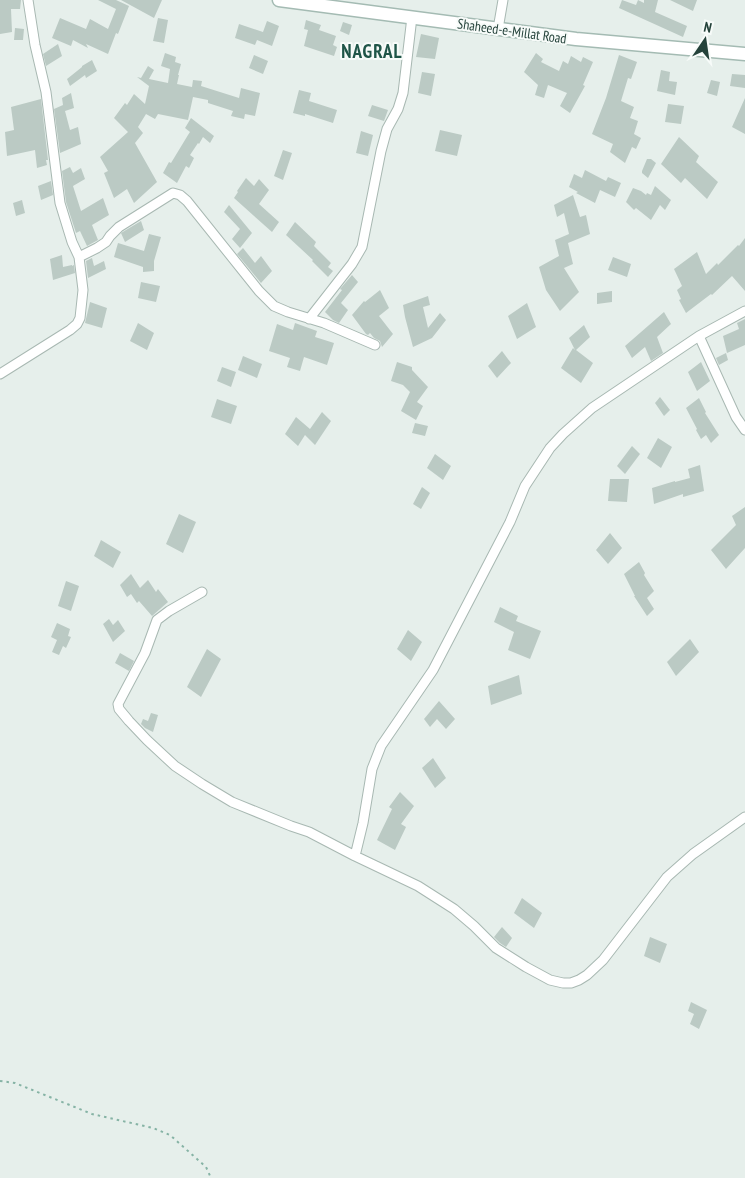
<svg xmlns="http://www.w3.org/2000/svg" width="745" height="1178" viewBox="0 0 745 1178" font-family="'PT Sans Narrow',sans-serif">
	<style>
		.building { fill: #bbcac4 }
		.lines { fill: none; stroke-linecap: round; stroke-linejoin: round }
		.street-casing { stroke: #a8b8b2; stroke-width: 11 }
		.secondary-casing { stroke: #a4bbb3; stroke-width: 15 }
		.path { stroke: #86b3a5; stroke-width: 2; stroke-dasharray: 2.5 4; stroke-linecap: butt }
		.street { stroke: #fff; stroke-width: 9 }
		.secondary { stroke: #fff; stroke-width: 12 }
		.labels { text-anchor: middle; stroke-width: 4; stroke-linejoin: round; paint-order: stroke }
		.street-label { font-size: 14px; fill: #24423a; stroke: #f7fbf9 }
		.district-label { font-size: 19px; font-weight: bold; letter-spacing: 1px; fill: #1f5548; stroke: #f7fbf9 }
	</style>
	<rect width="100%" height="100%" fill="#e6efeb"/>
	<path class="building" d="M0,0h21l-1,9h-9l1,23 -12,2z
		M98,0h18l13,6 -11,28 -2,-1 -8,21 -22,-10 2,4 -15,-8 -2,6 -19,-8 8,-20 26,11 4,-10 18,10 8,-20z
		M121,0h41l-8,18z
		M622,0l14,5 2,-5 6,3v-3h14l-3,12 32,14 -4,11 -64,-29z
		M670,0h27l-4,11z
		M158,18l10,2 -4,23 -11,-2z
		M306,20l15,5 -2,5 17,6 -3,9 4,2 -3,9 -30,-10 4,-16 -4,-1z
		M267,21l12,5 -7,20 -15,-6 -2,5 -20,-7 4,-14 24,8z
		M343,22l9,3 -3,10 -9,-4z
		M15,28l9,1 -1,11h-9z
		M421,34l18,4 -4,21 -19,-2z
		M58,44l4,12 -16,10 -3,-12z
		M165,53l11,4 -1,5 6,2 -3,11h1l-2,9 15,3 1,-7 9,1 -1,5 38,12 2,-10 19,5 -5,23 -10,-2 -1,5 -13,-3 2,-5 -25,-8v-3l-15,-3 -5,23 -30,-6 -3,5 -9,-5 -8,13 5,6 -8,10 22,39 -23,21 -7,-14 -13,9 -10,-25 4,-2 -8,-14 28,-25 -14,-14 11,-15 2,2 7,-11 11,10 4,-18 -12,-9 4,1 7,-12 6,4 -5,9 19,4 2,-14 -9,-3z
		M536,53l7,6 -2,3 18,9 4,-10 5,3 3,-8 10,6 2,-5 10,5 -10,23 2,1 -15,27 -10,-7 7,-13 -19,-8 -4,13 -9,-3 3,-10 -14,-13z
		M254,55l14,6 -5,13 -14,-6z
		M619,55l18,7 -6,17 -3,-1 -7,23 13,6 -4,11 8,3 -4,13 7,4 -5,11 -4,-2 -7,16 -15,-11 3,-8 -21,-10 14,-36z
		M92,60l5,11 -11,7 -1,-3 -15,11 -3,-7 15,-12v-1z
		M661,70l9,2 -1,9 8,1 -2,13 -18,-4z
		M422,72l13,2 -4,22 -13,-3z
		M732,74l13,1v13l-15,-2z
		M711,80l9,2 -3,14 -10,-3z
		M299,90l12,3 -2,8 28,9 -4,13 -28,-9v2l-12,-3z
		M71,93l3,15 -9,3 5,19 8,-3 3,17 -21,9 -6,-44 9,-4 -1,-7z
		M745,98v36l-13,-7z
		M41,99l7,61h-2l1,5 -10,3 -2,-18 -28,6 -2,-24 9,-2 -3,-23z
		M668,104l16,2 -3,18 -16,-2z
		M372,105l16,5 -4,11 -16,-5z
		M191,118l23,18 -4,7 -7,-6 -4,7 -1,-1 -8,12 4,3 -5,10 -3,-2 -9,17 -14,-10 6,-11 2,1 17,-28 2,-3 -5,-4z
		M440,130l22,5 -5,21 -22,-5z
		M361,131l12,4 -5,21 -12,-3z
		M679,137l20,19 -3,6 22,20 -11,17 -22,-21 -4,5 -20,-19z
		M283,150l9,3 -9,27 -9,-4z
		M647,159h4l5,4 -8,15 -6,-5v-2z
		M70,167l3,6 8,-5 4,11 -12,7 8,25 22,-13 6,17 -17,10 6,15 -11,6 -7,-15 -4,2 -10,-31 -4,-31z
		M585,170l21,11 2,-4 13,6 -6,14 -15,-7 -5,13 -19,-10 2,-1 -9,-5 5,-13 8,4z
		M246,178l8,8 5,-7 10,11 -10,14 20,18 -7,10 -38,-34 4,-6 -1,-1z
		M51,181l2,14 -12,5 -3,-14z
		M655,186l16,14 -6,10 -5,-5 -9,15 -15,-12 -2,2 -8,-8 7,-14 8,3 5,4 1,-2 4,2z
		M573,195l7,22 6,-2 4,19 -22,9 5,21 -9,4 15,24 -19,19 -14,-21 -7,-23 20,-11 -4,-16 14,-6 -5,-21 -7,4 -3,-12z
		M22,200l3,13 -9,3 -3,-13z
		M229,205l23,28 -12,15 -8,-9 8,-10 -16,-17z
		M141,221l3,9 -19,12 -4,-9z
		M295,222l21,20 -2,4 17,17 -3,4 5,4 -5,6 -16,-16 1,-1 -27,-25z
		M149,234l12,3 -7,24v10l-11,1v-5l-29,-10 4,-14 26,8z
		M745,238v53l-13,-15 -20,19 -1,-1 -25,19 -7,-13 2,-1 -4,-9 5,-4 -8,-17 23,-17 9,22 11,-11 1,2 20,-20 1,1z
		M243,248l12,15 6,-7 11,15 -11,12 -24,-29z
		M62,255l1,12 9,-2v1l2,-1 1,8 -22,7 -3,-21z
		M613,257l18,7 -4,13 -19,-7z
		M92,258l2,8 10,-5 2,8 -18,9 -2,-17z
		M352,275l6,7 -17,21 7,7 -9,13 -6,-3 -8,-8 17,-22 -2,-1z
		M141,282l19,4 -4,16 -18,-4z
		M380,290l9,18 -10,8 14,18 -11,13 -2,-6 -6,-3 -4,-5 -2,2 -2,-1 -14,-19 12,-14 1,1z
		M612,291v11l-15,2v-11z
		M428,296l2,9 -7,2 5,21 12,-15 6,7 -14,18 -19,9 -8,-30 -2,-12z
		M90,302l17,6 -5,20 -17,-5z
		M527,303l9,24 -19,12 -9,-23z
		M664,312l7,12 -14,13 6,16 -12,8 -6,-14 -13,11 -7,-12z
		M745,319v26l-18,8 -4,-17 16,-7 -2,-6z
		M138,323l16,10 -7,17 -17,-9z
		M295,323l22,8 -2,6 19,6 -7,22 -23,-8 -4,14 -13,-4 3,-9 -21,-7 8,-27 16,6z
		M584,325l6,12 -14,13 17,13 -12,20 -20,-15 12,-20 2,2 -6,-12z
		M502,351l9,12 -14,15 -9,-12z
		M726,353l2,7 -9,5 -3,-7z
		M243,356l19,8 -5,14 -19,-8z
		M397,362l15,5v3l16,17 -11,15 6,4 -7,14 -15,-9 9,-19 -7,-7 -12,-4z
		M701,362l9,19 -13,10 -9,-19z
		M222,367l14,5 -5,15 -14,-6z
		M660,397l10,13 -6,6 -9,-13z
		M699,398l7,14 -1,1 14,22 -8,8 -5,-8 -5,4 -5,-9 1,-1 -11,-21z
		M217,399l20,7 -6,18 -20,-7z
		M322,412l9,9 -16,24 -10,-10 -7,11 -13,-12 11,-17 14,12z
		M415,423l13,3 -3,10 -13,-3z
		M658,438l14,9 -11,21 -14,-10z
		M632,446l8,8 -15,20 -8,-8z
		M435,454l16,12 -8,14 -16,-12z
		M700,465l4,26 -21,6v-3l-29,10 -2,-16 23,-7v1l15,-4 -2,-9z
		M610,479h19l-2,23 -19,-1z
		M422,487l8,6 -9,16 -8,-5z
		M745,507v41l-19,21 -15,-19 25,-25 -4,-9z
		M179,514l17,8 -13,31 -17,-9z
		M610,533l12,15 -14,16 -12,-14z
		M101,540l20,12 -8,16 -19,-12z
		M639,562l6,11 -1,2 10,16 -7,7 7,11 -7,7 -13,-20h1l-11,-22z
		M131,574l9,14 8,-8 8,12 2,-3 10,13 -16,14 -13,-15 -2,2 -6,-9 -4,3 -7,-12z
		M66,581l13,5 -8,25 -13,-5z
		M500,607l18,9 -2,5 25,10 -11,28 -22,-9 6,-18 -20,-10z
		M109,619l4,6 5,-5 7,11 -12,11 -10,-18z
		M57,623l13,6 -2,7 3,1 -5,11 -3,-2 -4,9 -7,-3 5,-12 -6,-3z
		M408,630l14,12 -11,19 -14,-12z
		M690,639l9,13 -23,24 -9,-14z
		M207,649l14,10 -20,38 -14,-10z
		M120,653l14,8 -5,10 -14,-8z
		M519,675l3,19 -31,11 -3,-19z
		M439,701l16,18 -9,10 -9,-10 -7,8 -6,-8z
		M151,713l7,2 -5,17 -8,-4 -4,-4 2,-5 5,2z
		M433,758l13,20 -11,10 -13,-20z
		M400,792l14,14 -13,18 5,3 -11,23 -18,-10 15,-31 -3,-2z
		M522,898l20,15 -8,15 -20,-15z
		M502,927l10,11 -6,9 -6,-4 -6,-6z
		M650,937l17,7 -7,19 -16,-7z
		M691,1002l16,8 -8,19 -9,-5 4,-10 -6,-3z"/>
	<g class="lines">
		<defs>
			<path id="street" d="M498,29l5,-29
				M79,257l18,-9 9,-6 4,-6 9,-9 54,-34 7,2 7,6 72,90 15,15 14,6 36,11 51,22
				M309,319l43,-55 10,-17 19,-96 6,-22 11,-20 5,-16 9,-76
				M699,336l37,81 9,13
				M0,374l70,-44 7,-6 3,-6 3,-28 -4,-33 -7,-15 -12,-39 -14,-111 -11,-47 -7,-45
				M202,592l-33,19 -12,9 -12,33 -27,51 1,5 10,12 18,19 28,26 27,18 30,18 59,24 18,6 46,24 63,30 36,23 20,17 22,22 30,19 24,13 13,3h8l8,-3 8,-5 16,-15 64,-83 26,-23 52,-37
				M355,856l8,-33 9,-54 9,-23 52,-76 77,-148 15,-36 25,-38 13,-14 29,-26 107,-72 46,-25"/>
			<path id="secondary" d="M279,0l297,39 169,15"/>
		</defs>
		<use href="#street" class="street-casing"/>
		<use href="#secondary" class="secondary-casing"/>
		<path class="path" d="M0,1081l15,2 77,31 61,14 17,7 36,32 5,11"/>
		<use href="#street" class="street"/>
		<use href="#secondary" class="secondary"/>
	</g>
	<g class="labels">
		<g class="street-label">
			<text transform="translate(512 31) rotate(8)" y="5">Shaheed-e-Millat Road</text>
		</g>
		<g class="district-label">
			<text x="372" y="58">NAGRAL</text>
		</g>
	</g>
	<g transform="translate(705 40) rotate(13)" stroke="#f7fbf9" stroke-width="4" paint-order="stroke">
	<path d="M0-4L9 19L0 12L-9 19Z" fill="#24423a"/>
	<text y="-8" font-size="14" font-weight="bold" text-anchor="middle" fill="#24423a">N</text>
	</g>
</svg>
